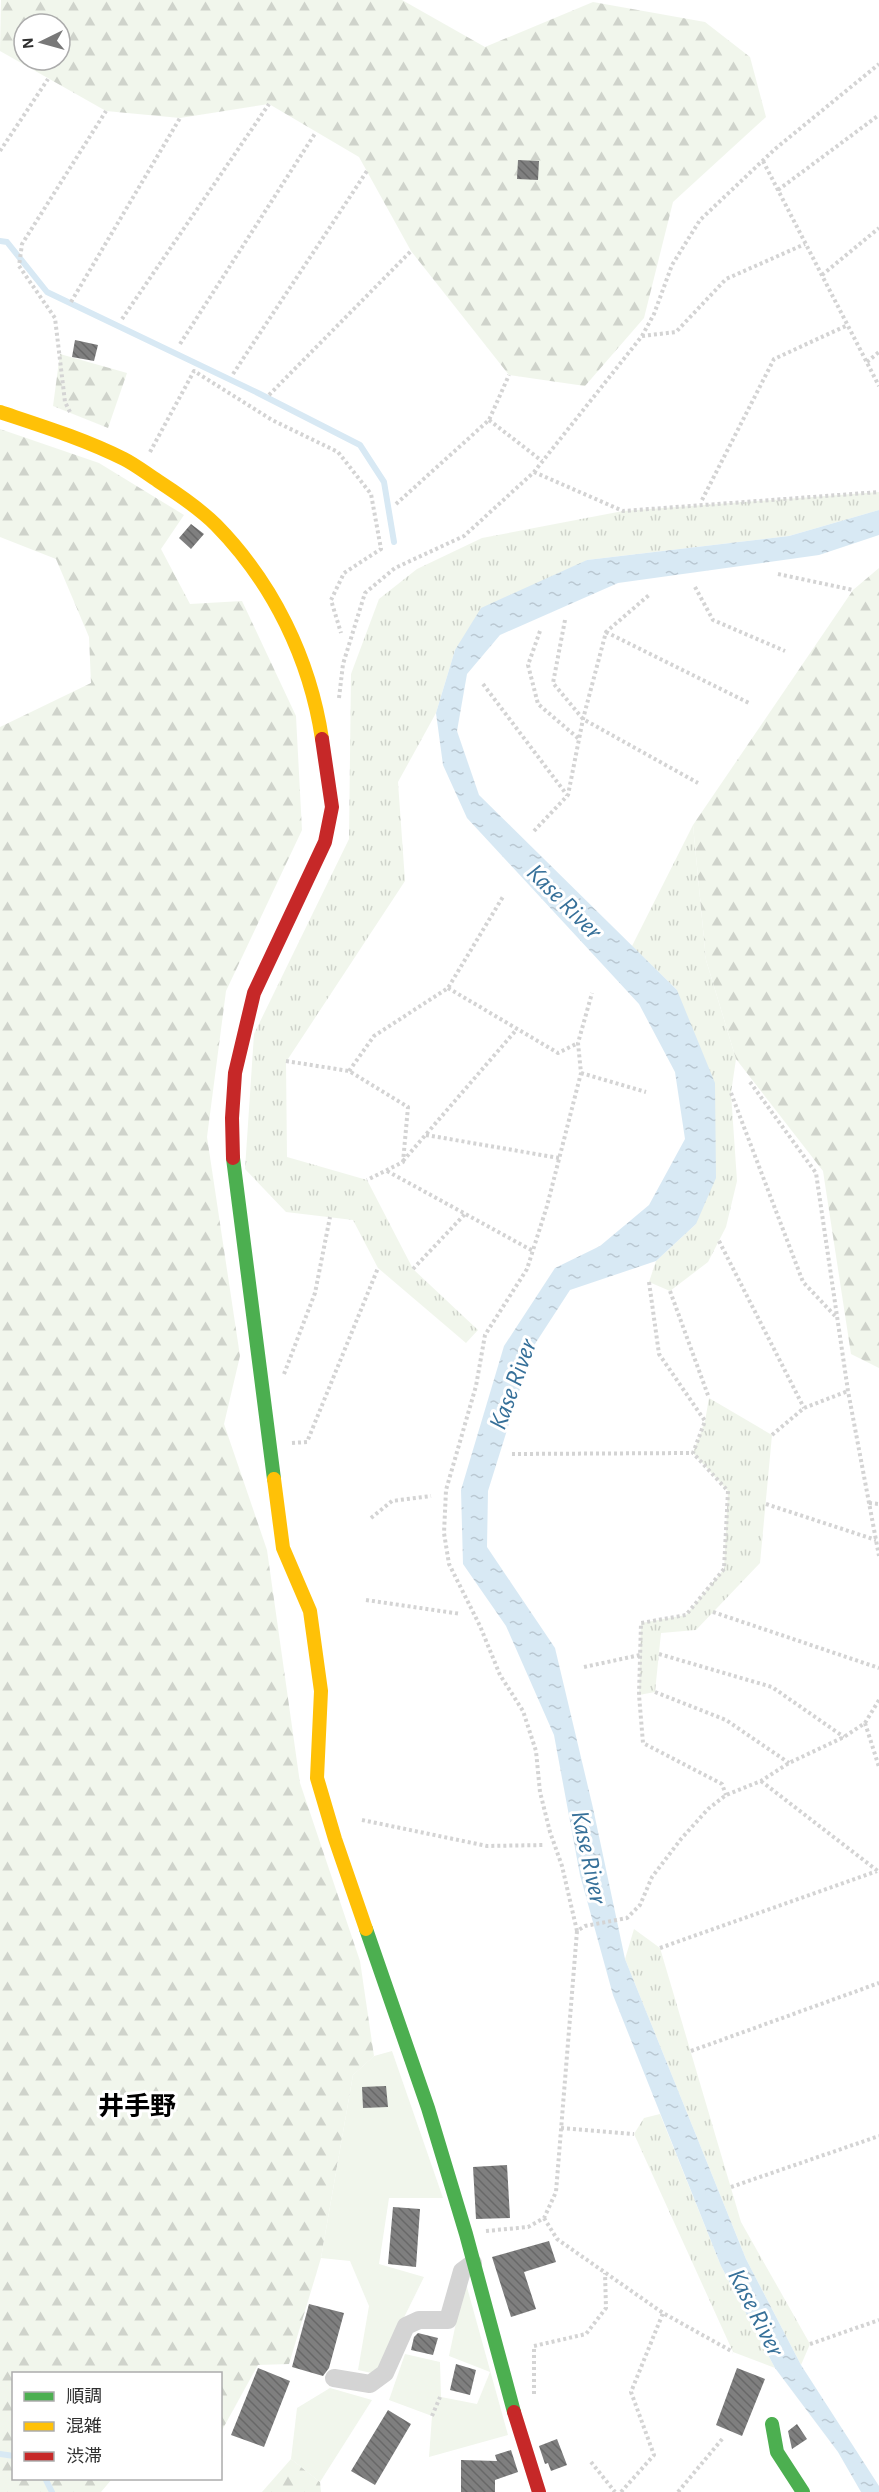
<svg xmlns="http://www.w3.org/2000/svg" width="879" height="2492" viewBox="0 0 879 2492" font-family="'Alegreya Sans','Noto Sans JP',sans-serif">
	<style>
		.grass { fill: url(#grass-tufts) }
		.forest { fill: url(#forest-firs); fill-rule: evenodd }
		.garden { fill: #f1f6ec }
		.water { fill: url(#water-ripples) }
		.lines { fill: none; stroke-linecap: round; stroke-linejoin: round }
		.stream { stroke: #d8e9f4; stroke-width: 6 }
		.building { fill: url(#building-back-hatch) }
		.path { stroke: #d4d4d4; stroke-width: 4; stroke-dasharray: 3 3; stroke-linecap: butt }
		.street { stroke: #d4d4d4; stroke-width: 18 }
		.fast { stroke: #4caf50; stroke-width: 14 }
		.slow { stroke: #ffc107; stroke-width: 14 }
		.jam { stroke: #c62828; stroke-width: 14 }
		.labels { text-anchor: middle; stroke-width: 6; stroke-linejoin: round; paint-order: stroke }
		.water-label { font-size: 26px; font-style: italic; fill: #367099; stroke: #fff }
		.neighbourhood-label { font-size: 26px; font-weight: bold; fill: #000; stroke: #fff }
	</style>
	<defs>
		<pattern id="grass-tufts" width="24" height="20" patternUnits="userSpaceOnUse" patternTransform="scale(1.5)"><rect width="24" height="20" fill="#f1f6ec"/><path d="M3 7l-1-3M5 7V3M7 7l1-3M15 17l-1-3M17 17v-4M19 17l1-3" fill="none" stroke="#cfd3cb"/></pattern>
		<pattern id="forest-firs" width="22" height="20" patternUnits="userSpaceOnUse" patternTransform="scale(1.5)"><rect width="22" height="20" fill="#f1f6ec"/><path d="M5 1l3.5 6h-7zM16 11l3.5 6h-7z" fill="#cfd3cb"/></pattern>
		<pattern id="water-ripples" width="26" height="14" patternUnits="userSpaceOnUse" patternTransform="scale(1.5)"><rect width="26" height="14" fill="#d8e9f4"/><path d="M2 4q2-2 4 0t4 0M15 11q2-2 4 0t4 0" fill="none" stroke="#bac8d2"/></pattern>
		<pattern id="building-back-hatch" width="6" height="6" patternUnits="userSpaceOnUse" patternTransform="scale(1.5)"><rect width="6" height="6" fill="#7f7f7f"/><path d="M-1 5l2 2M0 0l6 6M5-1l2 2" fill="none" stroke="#686868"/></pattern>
	</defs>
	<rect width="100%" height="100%" fill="#fff"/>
	<path class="grass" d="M879,492v18l-90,26 -202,24 -132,90 -19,63 -38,69 7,99 -119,181 1,95 80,23 46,89 65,61 -12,13 -88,-75 -25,-48 -67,-8 -41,-43 9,-135 95,-195 2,-165 28,-75 38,-30 65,-31 141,-27z
		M693,825l13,135 30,99 -5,34 6,88 -11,46 -18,35 -38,29 -21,-9 7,-21 40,-37 -19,-234 -45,-44z
		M709,1398l63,37 -12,128 -64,67 -35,3 -6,59 -16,3 2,-72 45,-8 38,-46 4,-78 -35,-38 12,-32z
		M634,1929l26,19 81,274 69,122 -9,21 -55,-106 -121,-300z
		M660,2114l61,152 54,102 -42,-16 -99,-218 10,-16z"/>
	<path class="forest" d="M1,0h401l83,47 108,-45 112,20 45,35 16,60 -93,85 -29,116 -59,68 -76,-11 -98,-124 -52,-94 -90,-53 -89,14 -74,-7 -106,-60zM24,24h36v36h-36z
		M60,354l67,19 -19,55 -55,-22z
		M0,429l99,34 85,52 -23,34 29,55 52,-3 54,115 6,114 -76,161 -19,146 33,219 -16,68 43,126 33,233 60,178 14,95 -21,19 -32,183 -32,106 -31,1 -37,67 -1,-58h-206v104l98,1 -11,13h-101v-1765l91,-44 -2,-46 -33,-78 -56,-22z
		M879,568v800l-28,-14 -28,-183 -87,-112 -30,-99 -13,-135 160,-235z
		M291,2459l29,23 1,10h-59z"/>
	<path class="garden" d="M392,2051l51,147h-54l-10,66 45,13 -48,97 -18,-4 11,-64 -19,-45 -29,-3 32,-183 21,-19z
		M465,2280l43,155 -79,22 3,-41 -43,-16 16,-46 35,8 1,35 36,7 13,-32 -41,-16z
		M330,2388l42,12 -52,82 -29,-23 6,-51z"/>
	<path class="water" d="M879,510v25l-60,20 -201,28 -118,52 -33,39 -10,57 22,64 198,195 38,93 1,95 -20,46 -40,37 -86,29 -37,57 -45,144 -1,56 68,101 38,160 32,151 121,300 55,106 78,121v6h-18l-23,-40 -63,-84 -54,-102 -108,-271 -33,-120 -26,-140 -48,-109 -43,-62 -2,-74 43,-144 51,-78 45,-22 49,-41 36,-66 -10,-67 -36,-68 -172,-186 -24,-53 -7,-52 19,-63 26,-42 106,-48 202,-24z"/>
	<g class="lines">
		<path class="stream" d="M0,241l7,1 40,50 211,101 102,52 24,37 10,60
			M0,2454l14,2
			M45,2478l7,14"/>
	</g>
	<path class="building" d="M518,160l21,1 -1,19 -21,-1z
		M75,340l23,5 -4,16 -22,-4z
		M191,524l13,10 -13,15 -12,-11z
		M386,2086l2,21 -25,1 -1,-21z
		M507,2165l3,53 -34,1 -3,-52z
		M393,2207l27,2 -4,58 -28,-3z
		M549,2241l7,21 -32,10 12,37 -25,8 -19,-60z
		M309,2304l35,9 -15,55 -6,8 -31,-9z
		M418,2333l20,5 -5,17 -22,-5 3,-13z
		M456,2364l20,6 -6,25 -20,-5z
		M258,2368l32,13 -26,66 -33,-12z
		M737,2368l28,11 -23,57 -26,-11z
		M388,2410l23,14 -36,61 -24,-14z
		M797,2424l10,15 -15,10 -4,-18z
		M557,2439l10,26 -16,6 -3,-8 -3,1 -6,-18z
		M511,2450l7,22 -23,8v12h-34v-32l36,1 -2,-6z"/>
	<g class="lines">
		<path class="path" d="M0,151l48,-72
			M763,161l116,225
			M778,190l101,-75
			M822,275l57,-47
			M71,302l109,-184
			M122,319l147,-215
			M642,336l34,-4 50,-53 79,-35
			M180,344l136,-212
			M867,362l12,-10
			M233,374l134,-203
			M269,395l142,-144
			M70,412l-5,-10 -10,-84 -36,-52 3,-22 84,-133
			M489,420l53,41
			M150,452l44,-81 78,49 66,32 33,42 10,55 -37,24 -13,27 10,33
			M534,472l89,39 256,-19
			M702,500l72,-141 74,-34
			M396,504l93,-84 20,-45
			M778,574l75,16
			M695,587l18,33 72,31
			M565,620l-12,63 30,36 115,64
			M540,631l-12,34 10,39 41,35
			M606,632l145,72
			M483,684l84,111
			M339,698l4,-34 22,-71 30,-25 69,-32 70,-64 108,-136 12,-22 18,-49 28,-45 75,-71 104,-85
			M534,831l34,-36 15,-76 23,-87 43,-37
			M448,988l110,65 20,-10
			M286,1061l63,10 59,36 -5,55 -36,18
			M349,1071l25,-35 74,-48 56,-93
			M581,1073l65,19
			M750,1082l66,91 32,218 31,165
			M731,1093l72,189 34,36
			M426,1135l133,23
			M403,1161l114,-132
			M387,1171l146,80
			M719,1241l85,167
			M413,1269l52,-55
			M649,1282l10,72 46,67 -12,32 35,38 -4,78 -38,46 -45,8 -2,72 4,48 79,41 4,11
			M670,1291l39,107
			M284,1374l31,-81 15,-76
			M772,1435l32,-27 44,-17
			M292,1443l15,-1 71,-174
			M512,1454l181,-1
			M869,1503l10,1
			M766,1504l110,36
			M371,1518l21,-17 39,-5
			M366,1600l95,14
			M713,1612l166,56
			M659,1654l113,33 72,50
			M584,1667l56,-12
			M655,1692l71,28 63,43
			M865,1723l14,44
			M761,1781l118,91
			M362,1820l125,26 58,-1
			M577,1931l-15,-65 -12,-34 -10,-40 -4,-41 -13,-40 -23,-36 -20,-49 -31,-62 -5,-31 2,-43 30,-104 9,-51 42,-66 20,-63 34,-133 -3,-30 14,-50
			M660,1948l217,-77
			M691,2051l188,-68
			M561,2128l73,6
			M731,2187l148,-51
			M544,2218l13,21 106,74 70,39
			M486,2231l42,-4 16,-9 12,-26 21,-261 8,-5 42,-8 13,-13 12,-28 29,-38 27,-30 18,-14 35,-14 28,-18 55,-26 21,-14 14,-23
			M810,2344l69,-24
			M534,2394v-48l52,-12 20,-26 -1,-35
			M432,2416l8,-19
			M591,2462l24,30
			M621,2492l33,-37 -23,-63 32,-79
			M678,2492l45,-54"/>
		<path class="street" d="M334,2378l36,6 15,-11 21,-47 13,-6h29l14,-49 11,-8"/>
		<path class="fast" d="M233,1158l41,321
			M366,1929l62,179 38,126 48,178
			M772,2424l5,28 26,40"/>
		<path class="slow" d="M0,412c42,14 84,27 124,47 12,6 23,15 34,22 20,13 42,28 58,44 57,58 94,134 106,214
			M274,1479l9,69 27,63 11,80 -4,87 18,61 31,90"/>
		<path class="jam" d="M233,1158l-1,-40 3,-45 19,-80 71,-151 7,-35 -10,-68
			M514,2412l25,80"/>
	</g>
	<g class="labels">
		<g class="water-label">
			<text transform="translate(565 901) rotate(45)" y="9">Kase River</text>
			<text transform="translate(512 1384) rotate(-70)" y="9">Kase River</text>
			<text transform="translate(590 1857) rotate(78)" y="9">Kase River</text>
			<text transform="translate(757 2312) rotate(63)" y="9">Kase River</text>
		</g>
		<g class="neighbourhood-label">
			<text x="137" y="2115">井手野</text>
		</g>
	</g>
	<rect x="12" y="2372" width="210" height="108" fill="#ffffff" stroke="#acacac" stroke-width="1.5"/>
	<rect x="24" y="2392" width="30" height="9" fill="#4caf50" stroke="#acacac" stroke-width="1.5"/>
	<text x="66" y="2402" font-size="18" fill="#303030">順調</text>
	<rect x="24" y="2422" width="30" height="9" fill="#ffc107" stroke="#acacac" stroke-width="1.5"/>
	<text x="66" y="2432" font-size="18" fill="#303030">混雑</text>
	<rect x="24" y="2452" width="30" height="9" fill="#c62828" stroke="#acacac" stroke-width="1.5"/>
	<text x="66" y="2462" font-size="18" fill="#303030">渋滞</text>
	<g transform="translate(42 42) rotate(265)"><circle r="28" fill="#ffffff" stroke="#acacac" stroke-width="1.5"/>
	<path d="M0-4.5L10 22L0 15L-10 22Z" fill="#787878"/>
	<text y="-9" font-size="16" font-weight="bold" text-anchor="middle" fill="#303030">N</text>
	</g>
</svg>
